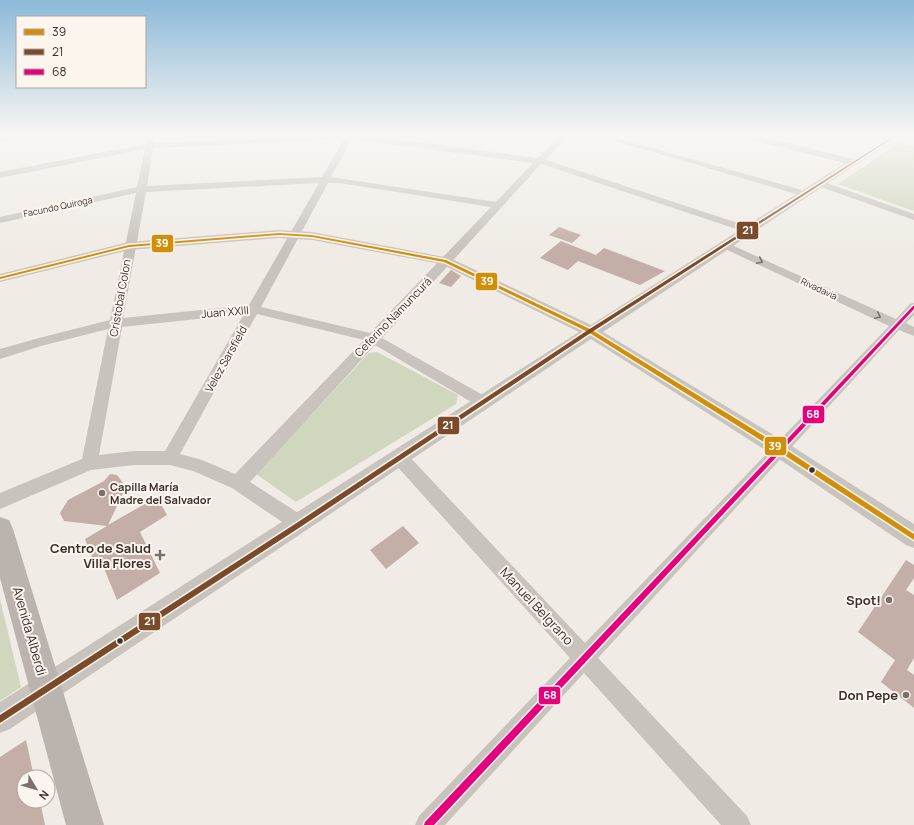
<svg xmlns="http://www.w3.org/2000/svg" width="914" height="825" viewBox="0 0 914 825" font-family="Manrope,sans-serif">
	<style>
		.green { fill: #d1d6bf }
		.building { fill: #c3afa7 }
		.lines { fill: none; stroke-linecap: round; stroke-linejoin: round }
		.minor { fill: #c9c3be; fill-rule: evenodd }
		.tertiary { fill: #c9c3be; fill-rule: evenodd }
		.secondary { fill: #bab3ae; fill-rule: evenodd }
		.bus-1-casing { stroke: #fbf5ee; stroke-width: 3 }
		.bus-2-casing { stroke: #fbf5ee; stroke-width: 3 }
		.bus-3-casing { stroke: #fbf5ee; stroke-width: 3 }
		.bus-1 { fill: #d18e09; fill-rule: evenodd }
		.bus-2 { fill: #7a4b2a; fill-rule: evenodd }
		.bus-3 { fill: #e5007d; fill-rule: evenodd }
		.oneway { stroke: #7b726d }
		.bus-dot { fill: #3b302b; stroke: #fbf5ee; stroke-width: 1.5 }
		.poi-dot { fill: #7a716c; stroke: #fbf5ee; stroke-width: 1.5 }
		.labels { text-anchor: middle; stroke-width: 4; stroke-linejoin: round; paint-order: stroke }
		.far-street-label { font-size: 9px; fill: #3b302b; stroke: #fbf5ee }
		.street-label { font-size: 11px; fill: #3b302b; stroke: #fbf5ee }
		.poi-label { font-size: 11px; font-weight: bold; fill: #3b302b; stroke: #fbf5ee; text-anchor: start }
		.near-poi-label { font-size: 13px; font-weight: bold; fill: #3b302b; stroke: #fbf5ee; text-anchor: end }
		.near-street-label { font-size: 13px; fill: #3b302b; stroke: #fbf5ee }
		.line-badge { stroke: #fbf5ee; stroke-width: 1.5 }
		.badge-label { font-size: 11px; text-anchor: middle; font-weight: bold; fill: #fff }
	</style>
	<rect width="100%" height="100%" fill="#f0ebe5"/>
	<path class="green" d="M900,142l14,4v65l-76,-27z
		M377,352l81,43 -2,9 -160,98 -40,-28 113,-121z
		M0,599l21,88 -21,14z"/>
	<path class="building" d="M559,227l22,8 -9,8 -23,-8z
		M561,241l35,14 8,-7 61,23 -25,14 -62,-24 -10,9 -28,-12z
		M451,270l10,6 -10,11 -12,-4z
		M110,474l7,1 9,12 -18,38 49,-28 10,18 -27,17 20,41 -43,27 -18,-44 -6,4 -8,-21 22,-13 -43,-5 -4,-8 8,-13 36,-19z
		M403,526l16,17 -33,26 -16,-19z
		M906,560l8,5v13l-8,12 8,5v63l-7,12 7,5v33l-33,-26 14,-22 -37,-28z
		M26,740l8,37h-10v24h16l5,24h-45v-68z"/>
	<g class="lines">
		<path class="minor" d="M17,134h16l-4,2 -29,5v-4z
			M148,134h8l-2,9 201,-9 183,24 23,-24h8l-23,26 207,68 1,2 -5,3 -4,-1 -204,-68 -159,174 106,60 2,4 -2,4 -5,2 -5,-2 -103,-61 -125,137 56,36 3,6 -3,6 -6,2 -6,-2 -62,-42 -39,-17 -23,-6h-36l-43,5 -91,39v-16l82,-34 26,-130 -67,17 -41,13v-10l39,-11 71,-18 26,-127 -136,30v-6l137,-30 8,-38 -145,29v-6l146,-28zM344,139l-22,38 -175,9 6,-38zM352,139l181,24 -37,39 -165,-25zM319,183l-70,122 -126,13 23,-126zM328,183h12l151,24 -121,126 -109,-26zM244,314l-79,137h-31l-35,4 23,-128zM257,314l107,26 -129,134 -33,-14 -22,-6z
			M591,134h12l206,58 2,2 -5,3 -3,-1z
			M893,134h9l-45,30h-6l-1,-2z
			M821,181l93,33v6l-96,-34 -2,-2z
			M725,242l171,77 14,-15 4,-1v12l-8,8 8,4v9l-15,-6 -301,328 149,158 4,9h-30l-137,-152 -139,152h-30l4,-9 151,-158 -176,-195 -2,-5 2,-5 6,-2 6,2 179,190 304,-317 -168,-79 -1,-2z"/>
		<path class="tertiary" d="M735,134h16l107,26 2,2 -257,170 184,111 127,81v24l-8,-3 -133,-90 -182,-116 -581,390 -10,4v-31l579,-370 -138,-68 -129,-24 -33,-2 -150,12 -129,32v-8l129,-32 150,-12 33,2 138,26 141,67 254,-162 -109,-27z"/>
		<path class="secondary" d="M0,517l9,3 4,9 91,296h-38l-66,-247z"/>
		<defs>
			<path id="bus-1" d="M279,233l33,2 134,25 146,70 190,117 132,87v6l-136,-89 -190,-119 -144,-70 -132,-25 -33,-2 -150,12 -129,32v-2l129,-32z"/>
			<path id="bus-2" d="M897,134h2l-307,198 -290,194 -302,197v-8l298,-193 290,-192z"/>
			<path id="bus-3" d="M913,306h1v3l-480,516h-10l1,-3z"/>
		</defs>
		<use href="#bus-1" class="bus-1-casing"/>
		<use href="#bus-2" class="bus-2-casing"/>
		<use href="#bus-3" class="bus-3-casing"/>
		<use href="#bus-1" class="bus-1"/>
		<use href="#bus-2" class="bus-2"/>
		<use href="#bus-3" class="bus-3"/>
	</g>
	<defs><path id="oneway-chevron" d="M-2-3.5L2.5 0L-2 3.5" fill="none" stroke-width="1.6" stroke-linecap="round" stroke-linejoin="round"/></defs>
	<g class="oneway">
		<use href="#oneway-chevron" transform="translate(760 261) rotate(25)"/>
		<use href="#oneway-chevron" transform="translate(878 316) rotate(25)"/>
	</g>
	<linearGradient id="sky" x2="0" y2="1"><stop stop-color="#8bbad8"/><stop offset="0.54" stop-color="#f8f6f3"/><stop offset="1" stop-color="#f8f6f3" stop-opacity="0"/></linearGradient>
	<rect width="914" height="249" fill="url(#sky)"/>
	<g class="bus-dot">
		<circle cx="812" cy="470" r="3.5"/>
		<circle cx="120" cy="641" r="3.5"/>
	</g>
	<g class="poi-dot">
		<circle cx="102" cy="493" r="4"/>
		<path d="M158 549h4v4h4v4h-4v4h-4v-4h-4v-4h4z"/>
		<circle cx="889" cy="600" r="4"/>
		<circle cx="906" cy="695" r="4"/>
	</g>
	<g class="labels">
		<g class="far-street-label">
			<text transform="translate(58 207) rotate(-12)" y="3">Facundo Quiroga</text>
			<text transform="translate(819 289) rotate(25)" y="3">Rivadavia</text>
		</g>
		<g class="street-label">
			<text transform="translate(120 298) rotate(-80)" y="4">Cristobal Colon</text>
			<text transform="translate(225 312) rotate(-5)" y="4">Juan XXIII</text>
			<text transform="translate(393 317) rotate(-46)" y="4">Ceferino Namuncurá</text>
			<text transform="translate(226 359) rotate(-61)" y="4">Velez Sarsfield</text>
		</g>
		<g class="poi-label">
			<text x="110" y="491">Capilla María<tspan x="110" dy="13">Madre del Salvador</tspan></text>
		</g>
		<g class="near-poi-label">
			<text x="151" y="553">Centro de Salud<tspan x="151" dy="15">Villa Flores</tspan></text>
			<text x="881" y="605">Spot!</text>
			<text x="898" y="700">Don Pepe</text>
		</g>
		<g class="near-street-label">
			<text transform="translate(537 606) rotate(47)" y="5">Manuel Belgrano</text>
			<text transform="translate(30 631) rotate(74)" y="5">Avenida Alberdi</text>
		</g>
	</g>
	<g class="line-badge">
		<rect x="736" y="221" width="23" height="19" rx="4" fill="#7a4b2a"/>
		<rect x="151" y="234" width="23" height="19" rx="4" fill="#d18e09"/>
		<rect x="475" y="272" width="23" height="19" rx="4" fill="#d18e09"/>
		<rect x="802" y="405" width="23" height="19" rx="4" fill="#e5007d"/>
		<rect x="437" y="416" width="23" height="19" rx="4" fill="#7a4b2a"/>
		<rect x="764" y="436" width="23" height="20" rx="4" fill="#d18e09"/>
		<rect x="138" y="612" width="23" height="19" rx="4" fill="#7a4b2a"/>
		<rect x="538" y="686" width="23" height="19" rx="4" fill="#e5007d"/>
	</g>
	<g class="badge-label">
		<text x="748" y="234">21</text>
		<text x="162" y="247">39</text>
		<text x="487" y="285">39</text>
		<text x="813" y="418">68</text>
		<text x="448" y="429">21</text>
		<text x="775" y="450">39</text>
		<text x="150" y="625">21</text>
		<text x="550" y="699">68</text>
	</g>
	<rect x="16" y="16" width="130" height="72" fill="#fbf5ee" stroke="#aea6a0"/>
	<rect x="24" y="29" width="20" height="6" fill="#d18e09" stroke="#aea6a0"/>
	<text x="52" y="36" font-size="12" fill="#3b302b">39</text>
	<rect x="24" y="49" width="20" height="6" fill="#7a4b2a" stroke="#aea6a0"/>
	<text x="52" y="56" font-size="12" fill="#3b302b">21</text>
	<rect x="24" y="69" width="20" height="6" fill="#e5007d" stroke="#aea6a0"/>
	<text x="52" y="76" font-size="12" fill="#3b302b">68</text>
	<g transform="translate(36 789) rotate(128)"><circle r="19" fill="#fbf5ee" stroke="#aea6a0"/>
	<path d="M0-3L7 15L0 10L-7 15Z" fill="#7a716c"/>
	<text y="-6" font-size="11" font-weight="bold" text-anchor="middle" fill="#3b302b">N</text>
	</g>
</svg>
